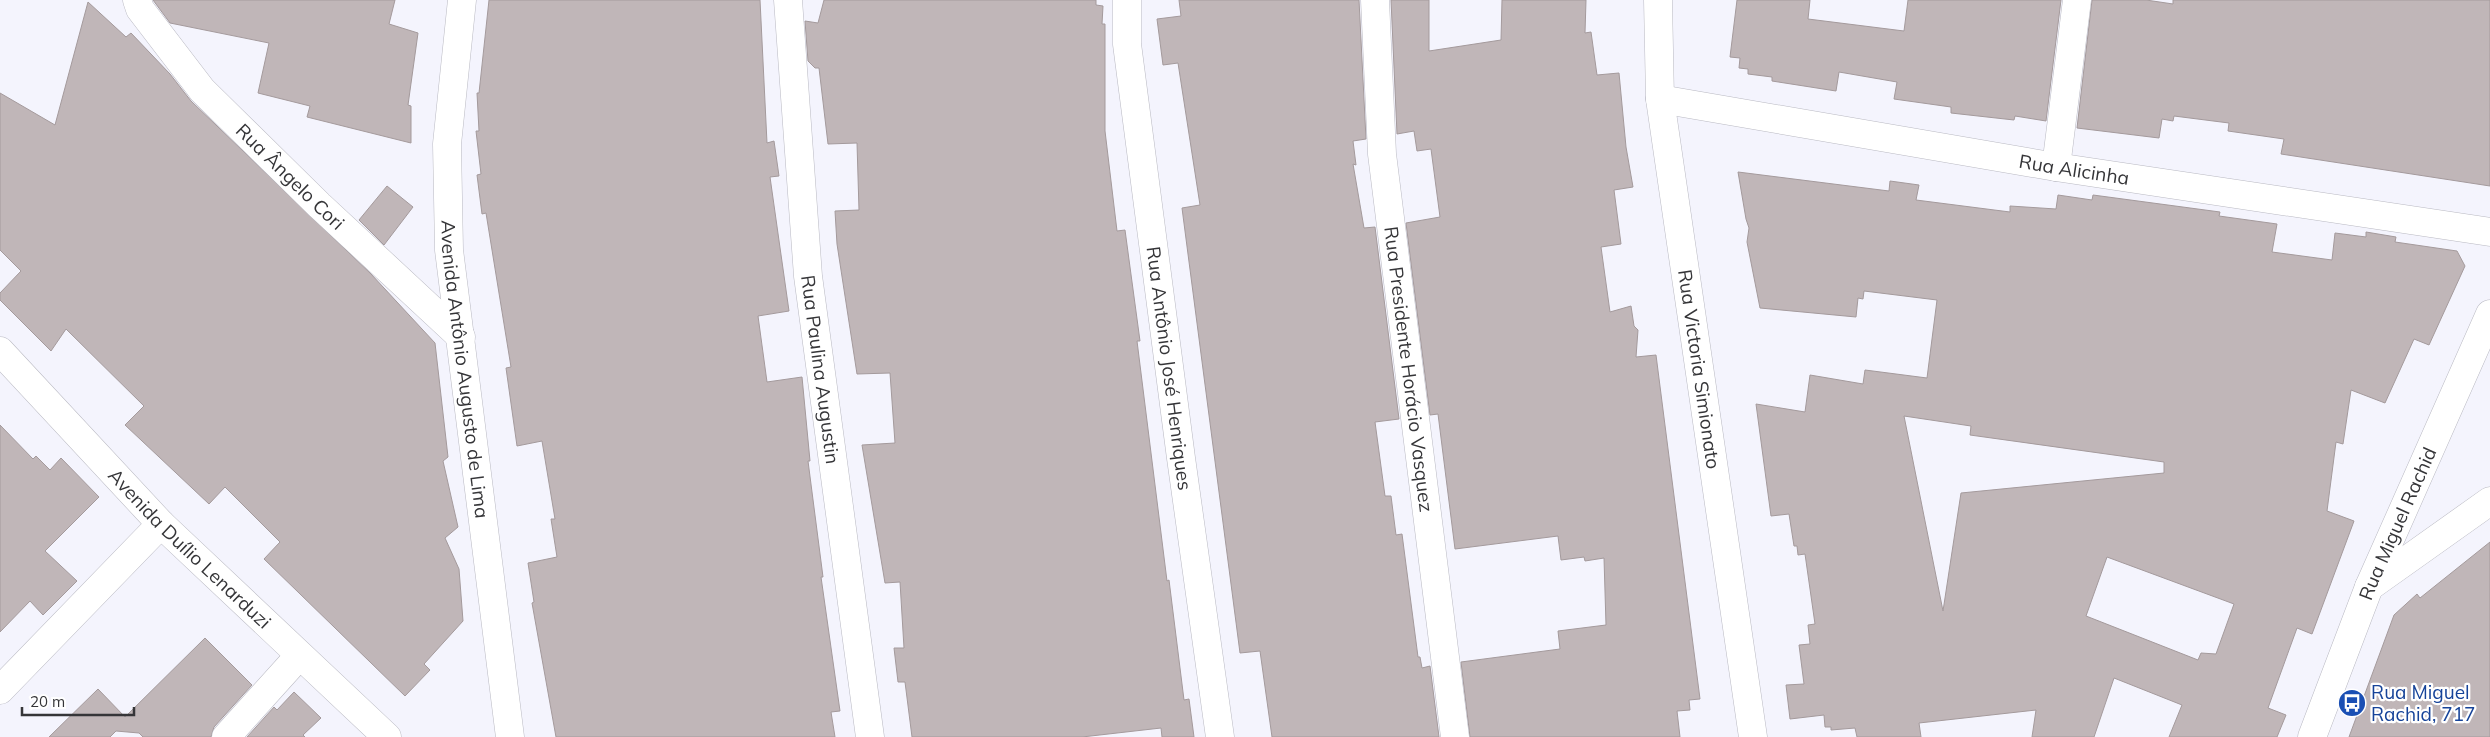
<svg xmlns="http://www.w3.org/2000/svg" width="2490" height="737" viewBox="0 0 2490 737" font-family="Mulish,sans-serif">
	<style>
		.building { fill: #c0b6b8; stroke: #a49a9c; fill-rule: evenodd }
		.lines { fill: none; stroke-linecap: round; stroke-linejoin: round }
		.minor-casing { stroke: #b9b9c2; stroke-width: 29 }
		.major-casing { stroke: #b9b9c2; stroke-width: 29 }
		.minor { stroke: #fff; stroke-width: 28 }
		.major { stroke: #fff; stroke-width: 28 }
		.labels { text-anchor: middle; stroke-width: 4.5; stroke-linejoin: round; paint-order: stroke }
		.street-label { font-size: 19px; fill: #353538; stroke: #fff }
		.transit-label { font-size: 19px; fill: #164399; stroke: #fff; text-anchor: start }
	</style>
	<rect width="100%" height="100%" fill="#f4f4fd"/>
	<path class="building" d="M153,0h242l-6,24 29,9 -10,72 3,1v37l-104,-26 3,-11 -52,-13 11,-50 -99,-20z
		M489,0h271l7,143 7,-2 5,35 -9,1 19,134 -31,5 9,66 35,-5 8,84h-2l15,116h-2l19,134 -9,1 4,25h-279l-24,-134 2,-1 -6,-39 29,-6 -6,-38h4l-13,-78 -25,5 -11,-78 5,-1 -25,-154 -4,1 -5,-39 4,-1 -5,-43h3l-2,-38h2z
		M824,0h272v5l7,1 -1,18h3v107l12,100 8,-1 15,111h-3l30,240 2,-1 15,120 5,-1 5,38h-32l-1,-9 -79,9h-170l-7,-55h-7l-4,-34h10l-4,-66 -15,1 -23,-138 33,-2 -5,-70 -33,1 -20,-130 -2,-33 24,-1 -2,-67 -29,1 -9,-76h-4l-7,-7 -3,-40 13,2z
		M1179,0h180l7,139 -13,2 3,24 -3,-1 11,64 11,-1 24,192 -24,3 10,74h6l5,39 6,-1 16,123h2l2,11 8,-2 9,71h-167l-12,-86 -20,2 -58,-445 18,-3 -22,-142 -15,2 -6,-46 24,-3z
		M1391,0h38v51l72,-11 1,-40h84l-1,33 6,-1 6,43 22,-2 7,74 7,40 -19,3 7,54 -20,3 9,65 21,-6 3,20 4,4 -2,27 20,-2 44,344 -11,1 1,10 -13,1 3,26h-210l-9,-75 99,-13 -2,-18 48,-6 -2,-67 -19,3 -1,-4 -23,3 -3,-24 -103,13 -17,-135 -8,1 -24,-192 34,-6 -9,-68 -14,2 -3,-20 -17,3z
		M1737,0h73l-2,19 96,12 4,-31h153l-15,121 -31,-5 -1,4 -63,-7v-6l-57,-8 3,-17 -58,-10 -3,19 -64,-10v-4l-24,-3v-5l-9,-1 1,-10 -10,-1z
		M2092,0h54l27,4v-4h317v186l-209,-32 3,-15 -56,-8 1,-8 -55,-7 -1,5 -11,-2 -3,19 -82,-10z
		M88,2l38,35 5,-4 39,41 21,27 180,173 64,69 13,114 -5,4 15,66 -13,11 14,31 4,52 -39,43 6,6 -25,26 -141,-137 16,-17 -55,-55 -16,17 -84,-79 19,-19 -78,-77 -15,22 -51,-51v-7l21,-22 -21,-21v-157l55,32z
		M1738,172l151,19 1,-10 29,4 -3,15 94,12v-6l46,3 2,-14 34,5 1,-5 127,17 -1,4 58,8 -5,28 60,8 3,-27 31,4v-5l30,5 -1,5 62,9 8,15 -36,79 -15,-6 -29,64 -34,-13 -8,54 -7,-2 -9,69 27,10 -42,113 -15,-6 -29,80 18,7 -9,22h-108l13,-32 -68,-27 -20,59h-62l4,-27 -117,13 2,14h-64l-2,-9 -24,2v-3h-6l-1,-12 -34,4 -4,-34 18,-1 -5,-39 11,-1 -2,-19 7,-1 -10,-70 -7,1 -1,-9h-3l-5,-32 -18,2 -15,-112 49,8 5,-37 53,9 2,-14 62,8 10,-78 -73,-9 -1,8 -5,-1 -2,19 -96,-9 -13,-66 2,-14 -3,-9zM1904,416l67,10 -1,9 194,27v11l-203,20 -18,118zM2107,557l127,47 -18,50 -15,-1 -3,7 -112,-44z
		M387,186l26,21 -29,38 -25,-25z
		M0,425l33,34 3,-3 14,14 11,-12 38,39 -54,54 32,30 -34,34 -13,-14 -30,31z
		M2490,542v195h-141l45,-122 23,-21 3,4z
		M205,638l47,47 -38,42 -3,10h-68l-4,-4 -23,-2 -6,6h-61l49,-48 27,28z
		M294,692l27,26 -18,17 2,2h-58l27,-30 3,3z"/>
	<g class="lines">
		<defs>
			<g id="minor">
				<path id="s1" d="M137,0l3,9 62,81 117,115 142,132"/>
				<path id="s2" d="M462,0l-15,144 2,106 61,487"/>
				<path id="s3" d="M788,0l20,276 62,461"/>
				<path id="s4" d="M1127,0v44l54,414 39,279"/>
				<path id="s5" d="M1375,0l7,154 73,583"/>
				<path id="s6" d="M1658,0l2,99 93,638"/>
				<path id="s7" d="M1660,99l396,68 434,65"/>
				<path d="M2056,167l21,-167"/>
				<path id="s8" d="M0,351l161,173 226,213"/>
				<path d="M2369,587l121,-86"/>
				<path d="M0,690l161,-166"/>
				<path d="M226,737l73,-81"/>
			</g>
			<g id="major">
				<path id="s9" d="M2312,737l57,-150 121,-273"/>
			</g>
		</defs>
		<use href="#minor" class="minor-casing"/>
		<use href="#major" class="major-casing"/>
		<use href="#minor" class="minor"/>
		<use href="#major" class="major"/>
	</g>
	<defs>
		<symbol id="bus-disc" viewBox="-11 -11 22 22"><circle r="9.5" fill="#1a4fb4" stroke="#fff"/><path d="M-5-6H5V4H4V6H2V4H-2V6H-4V4H-5ZM-3.5-4V0h7V-4ZM-3.5 1.2v1.5H-2V1.2ZM2 1.2v1.5H3.5V1.2Z" fill="#fff"/></symbol>
	</defs>
	<g fill-rule="evenodd">
		<use href="#bus-disc" x="2336" y="687" width="32" height="32"/>
	</g>
	<g class="labels">
		<g class="street-label">
			<text dy="7" stroke="none"><textPath href="#s7" startOffset="420">Rua Alicinha</textPath></text>
			<text dy="7" stroke="none"><textPath href="#s1" startOffset="235">Rua Ângelo Cori</textPath></text>
			<text dy="7" stroke="none"><textPath href="#s2" startOffset="371">Avenida Antônio Augusto de Lima</textPath></text>
			<text dy="7" stroke="none"><textPath href="#s3" startOffset="371">Rua Paulina Augustin</textPath></text>
			<text dy="7" stroke="none"><textPath href="#s4" startOffset="371">Rua Antônio José Henriques</textPath></text>
			<text dy="7" stroke="none"><textPath href="#s5" startOffset="371">Rua Presidente Horácio Vasquez</textPath></text>
			<text dy="7" stroke="none"><textPath href="#s6" startOffset="372">Rua Victoria Simionato</textPath></text>
			<text dy="7" stroke="none"><textPath href="#s9" startOffset="230">Rua Miguel Rachid</textPath></text>
			<text dy="7" stroke="none"><textPath href="#s8" startOffset="274">Avenida Duílio Lenarduzi</textPath></text>
		</g>
		<g class="transit-label">
			<text x="2371" y="699">Rua Miguel<tspan x="2371" dy="22">Rachid, 717</tspan></text>
		</g>
	</g>
	<path d="M22 707v8h112v-8" fill="none" stroke="#353538" stroke-width="2.5"/>
	<text x="30" y="707" font-size="15" fill="#353538" stroke="#ffffff" stroke-width="4" paint-order="stroke">20 m</text>
</svg>
